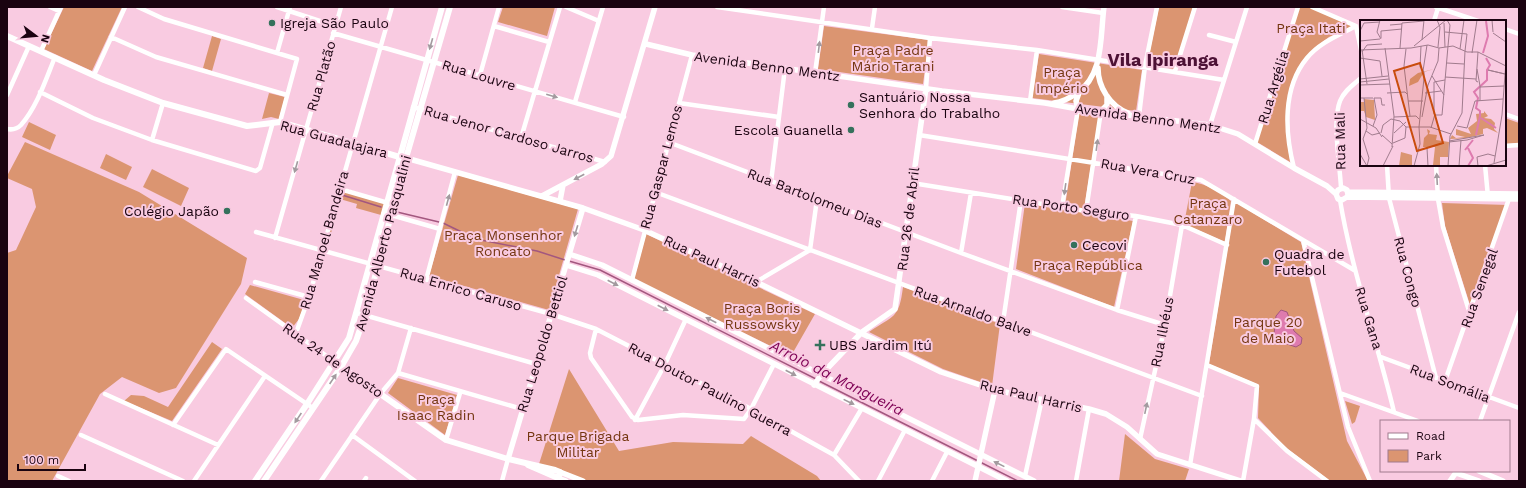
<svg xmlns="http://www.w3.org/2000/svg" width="1526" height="488" viewBox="0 0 1526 488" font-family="'Work Sans',sans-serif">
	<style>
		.green { fill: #db9571 }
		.water { fill: #de7baf; stroke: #a3577f }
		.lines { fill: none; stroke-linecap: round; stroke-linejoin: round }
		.stream { stroke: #a3577f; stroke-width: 1.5 }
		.minor { stroke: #fff; stroke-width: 4.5 }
		.tertiary { stroke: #fff; stroke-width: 5.5 }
		.secondary { stroke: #fff; stroke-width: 6 }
		.oneway { fill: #a39a9f }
		.poi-dot { fill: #35715c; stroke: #f9cbe1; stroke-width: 1.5 }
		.labels { text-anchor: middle; stroke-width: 4; stroke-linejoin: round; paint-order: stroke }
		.poi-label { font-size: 14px; fill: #1a0310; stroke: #f9cbe1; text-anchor: start }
		.park-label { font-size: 14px; fill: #743610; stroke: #f9cbe1 }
		.street-label { font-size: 14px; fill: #1a0310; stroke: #f9cbe1 }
		.water-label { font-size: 15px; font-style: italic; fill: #7e0055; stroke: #f9cbe1 }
		.district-label { font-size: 18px; font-weight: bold; fill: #4d1135; stroke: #f9cbe1 }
		.inset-river { fill: none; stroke: #de7baf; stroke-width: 2 }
		.inset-road { fill: none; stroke: #a07b8d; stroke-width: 1 }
		.view { fill: #c94c0d; fill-opacity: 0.15; stroke: #c94c0d; stroke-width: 2 }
		.inset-edge { fill: none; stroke: #1a0310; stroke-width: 2 }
	</style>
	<rect width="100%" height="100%" fill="#f9cbe1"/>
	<path class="green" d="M64,7h58l-30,64 -48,-22z
		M503,7h52l-8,29 -49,-14z
		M1159,7h34l-18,62 -28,-4z
		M1299,7h11l43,19 -24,11 -12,9 -24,34 -7,51 4,31 -33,-20z
		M824,26l105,14 -6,44 -105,-15z
		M212,36l9,3 -9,32 -9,-3z
		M1039,54l103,16 -6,41 -104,-13z
		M269,93l16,4 -6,22 -8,-2 -9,2z
		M1079,114l20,2 -15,93 -19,-3z
		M1505,118l14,5v20l-14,1z
		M29,122l27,13 -6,15 -28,-13z
		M25,142l114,50 108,66 -6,26 -65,104 -17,5 -37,-16 -22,17 -48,87h-45v-228l9,-3 20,-43 -4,-18 -25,-11v-2z
		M106,154l26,13 -6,13 -26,-12z
		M152,169l37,19 -8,18 -38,-19z
		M458,175l120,34 -29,101 -120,-34z
		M1192,182c15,2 28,10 39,19l-6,41 -41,-18z
		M344,188l41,13 -4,14 -25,-7 1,-4 -17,-5 -12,46 -2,-1z
		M1235,202l66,40 46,199 21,40h-38l-45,-34 -27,-29 1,-33 -50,-21z
		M1025,203l108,18 -19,86 -98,-38z
		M1442,203l66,2 -38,100 -25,-79z
		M646,234l169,80 -24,42 -157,-77z
		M250,285l54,15 1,-3 2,1 -8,21 -7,9 -47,-34z
		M903,287l97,37 -8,62 -49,-17 -74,-37c25,-17 30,-13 34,-45z
		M212,342l10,7 -50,72 -48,-20 7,-6 13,1 24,11z
		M569,369l50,82 54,-9 70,2 8,-8 66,40 4,5h-234l-48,-17z
		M398,378l59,17 -12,40 -57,-42z
		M1345,401l15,5 -5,16 -3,2z
		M1125,434l30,25 34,10 -4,12h-66z"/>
	<path class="water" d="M1281,310l6,2 7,19 8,7 -1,6 -5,3 -15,-5 -7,-8 2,-18z"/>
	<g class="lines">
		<path class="stream" d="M342,195l39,12
			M397,212l42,10
			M443,223l33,16 61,12 28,9
			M569,261l31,9 216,109
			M819,381l159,80
			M982,463l36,18"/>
		<path class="minor" d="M50,7l9,4
			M138,7l26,12 133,40 -17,63
			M277,7l58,19
			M566,7l33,14
			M717,7l213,31 107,12 187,30
			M1062,7l41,6
			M1312,7l44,19
			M1436,7l42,14
			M1434,21l4,-13
			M494,26l55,16
			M1356,26l5,24
			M872,28l3,-21
			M1505,29l14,5
			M333,33l291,84
			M1209,35l27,7
			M111,37l45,20 131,38
			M41,51l20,-44
			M277,53l13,-46
			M1175,71l20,-64
			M815,73l9,-66
			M94,75l31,-68
			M480,75l19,-68
			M926,88l4,-50
			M40,92l53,26 59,22 104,31 4,-3 13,-46
			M7,95l22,-49
			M1030,101l7,-51
			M575,102l28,-95
			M679,103l100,14
			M413,107l192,55
			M1505,114l14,5
			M1139,116l6,-50 12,-59
			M1210,125l37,-118
			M7,129c5,1 10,0 14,-4 16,-18 25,-46 34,-68
			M919,135l282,45 153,90
			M521,138l39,-131
			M152,140l11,-37
			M668,142l293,111 156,57 48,15
			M1255,144l43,-137
			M1505,146l14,-1
			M1387,165l2,33 47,180
			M1436,165l2,34 5,28 27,87
			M1485,165l3,32
			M1294,168c-9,-35 -12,-80 13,-110 12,-15 32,-23 49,-32
			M771,182l14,-114
			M912,183l174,28 50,5 46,9 45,20
			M1341,188c-1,-23 -9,-67 -1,-87 4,-10 13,-16 21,-23
			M340,189l55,16
			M655,192l547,204
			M1340,200c12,72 37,141 54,212
			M1062,207l16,-98
			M1086,211l15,-100
			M384,213l56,16
			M256,232l295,82 45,15 155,80 83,46 25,26
			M275,238l66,-231
			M1303,240l45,187 22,54
			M961,253l10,-60
			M426,280l29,-108
			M632,280l60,-225
			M255,282l54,15
			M756,282l54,-32 7,-51
			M246,298l89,64
			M1117,310l19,-94
			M357,313l179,51
			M1003,322l18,-122
			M596,329l-6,24 1,5 41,59 6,3 45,-5 61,4 7,-10 23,-45
			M296,333l13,-36 83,-290
			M1381,357l138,51
			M1207,365l50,21 -3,33 -11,62
			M398,373l124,36
			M1445,381l65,-185
			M1340,393l78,28
			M105,394l113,51
			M1254,419l33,32 40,30
			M635,420l30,-56 21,-45
			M1480,421l39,-109
			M173,425l53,-76 84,57
			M81,435l102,46
			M352,435l63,46
			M1140,439l25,-114 17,-100
			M446,440l14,-47
			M834,455l28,-47
			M1190,465l44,-266
			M58,476l11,5
			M1025,476l17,-77
			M194,481l71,-105
			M321,481l60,-88 17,-20 13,-45
			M364,481l2,-3
			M502,481l6,-22
			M878,481l27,-51
			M932,481l15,-29
			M1076,481l13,-72"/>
		<path class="tertiary" d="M646,44l46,11 250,36 103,12 33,6 132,16 28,9 56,34 33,18 9,8 2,5 4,1 5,-3
			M1098,68c0,19 12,38 30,45
			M1054,103c9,-1 16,-5 23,-10 27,-18 23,-56 27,-86
			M1078,109l-2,-8 3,-8
			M1101,111l6,-6v-9
			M406,158l177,50 61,22 112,52 185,90 54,18 94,19 17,5 21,13 30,27 84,27
			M1348,192l171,2
			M1336,194l2,-4 5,-2 4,2 1,5
			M542,196l60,-32 9,-8 44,-149
			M1347,197l172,2
			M560,201l3,-16
			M569,254l33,11 432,216
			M566,265l32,10 409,206
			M814,385l7,-10 41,-43 33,-23 31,-221
			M508,459l75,-251
			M1479,471l24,10
			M560,472l23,9
			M1456,473l23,8
			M558,478l8,3
			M975,481l20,-91
			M1450,481l7,-10"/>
		<path class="secondary" d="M7,36l97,44 59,23 84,23 33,-4 123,36
			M339,365l107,75 62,19 47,11 5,2 -2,9
			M528,465l30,13
			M255,481l52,-77 42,-66 93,-331
			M264,481l77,-114 15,-26 9,-26 41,-157 44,-151"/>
	</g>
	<defs><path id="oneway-solid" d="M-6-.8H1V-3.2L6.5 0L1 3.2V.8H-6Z"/></defs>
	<g class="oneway">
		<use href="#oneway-solid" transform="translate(431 44) rotate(106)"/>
		<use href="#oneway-solid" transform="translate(819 47) rotate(-83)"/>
		<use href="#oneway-solid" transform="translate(552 96) rotate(16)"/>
		<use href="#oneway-solid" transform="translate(1097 145) rotate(-82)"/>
		<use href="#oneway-solid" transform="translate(296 167) rotate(106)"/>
		<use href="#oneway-solid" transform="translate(579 177) rotate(152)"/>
		<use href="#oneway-solid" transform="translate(1437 179) rotate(-93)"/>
		<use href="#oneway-solid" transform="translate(1065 189) rotate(98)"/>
		<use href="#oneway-solid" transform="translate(448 200) rotate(-75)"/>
		<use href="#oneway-solid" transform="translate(576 231) rotate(107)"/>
		<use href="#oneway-solid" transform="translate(613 283) rotate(27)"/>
		<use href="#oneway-solid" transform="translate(663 308) rotate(27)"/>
		<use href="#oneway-solid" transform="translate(711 320) rotate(-153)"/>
		<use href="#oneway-solid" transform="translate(791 373) rotate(27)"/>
		<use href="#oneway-solid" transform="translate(333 379) rotate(-56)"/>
		<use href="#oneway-solid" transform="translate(849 402) rotate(26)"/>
		<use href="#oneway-solid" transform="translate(1146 408) rotate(-78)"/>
		<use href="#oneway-solid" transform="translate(298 418) rotate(124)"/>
		<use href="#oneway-solid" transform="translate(999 464) rotate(-154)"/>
	</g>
	<g class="poi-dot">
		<circle cx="272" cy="23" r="4"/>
		<circle cx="851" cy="105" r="4"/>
		<circle cx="851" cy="130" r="4"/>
		<circle cx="227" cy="211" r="4"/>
		<circle cx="1074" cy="245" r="4"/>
		<circle cx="1266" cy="262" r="4"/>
		<path d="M818 339h4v4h4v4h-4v4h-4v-4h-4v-4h4z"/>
	</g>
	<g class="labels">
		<g class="poi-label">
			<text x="280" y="28">Igreja São Paulo</text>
			<text x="859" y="102">Santuário Nossa<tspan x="859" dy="16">Senhora do Trabalho</tspan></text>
			<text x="843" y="135" text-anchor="end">Escola Guanella</text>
			<text x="219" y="216" text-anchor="end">Colégio Japão</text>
			<text x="1082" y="250">Cecovi</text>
			<text x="1274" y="259">Quadra de<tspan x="1274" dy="16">Futebol</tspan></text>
			<text x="829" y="350">UBS Jardim Itú</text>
		</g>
		<g class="park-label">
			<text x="1311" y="33">Praça Itati</text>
			<text x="893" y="55">Praça Padre<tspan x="893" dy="16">Mário Tarani</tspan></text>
			<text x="1062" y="77">Praça<tspan x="1062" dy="16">Império</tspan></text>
			<text x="1208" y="208">Praça<tspan x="1208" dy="16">Catanzaro</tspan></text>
			<text x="503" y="240">Praça Monsenhor<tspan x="503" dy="16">Roncato</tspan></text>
			<text x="1088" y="270">Praça República</text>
			<text x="762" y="313">Praça Boris<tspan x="762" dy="16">Russowsky</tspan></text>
			<text x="1268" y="327">Parque 20<tspan x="1268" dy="16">de Maio</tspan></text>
			<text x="436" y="404">Praça<tspan x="436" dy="16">Isaac Radin</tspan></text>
			<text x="578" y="441">Parque Brigada<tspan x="578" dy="16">Militar</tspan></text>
		</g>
		<g class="street-label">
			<text transform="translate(767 66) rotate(8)" y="5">Avenida Benno Mentz</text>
			<text transform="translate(479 75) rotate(17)" y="5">Rua Louvre</text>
			<text transform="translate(321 76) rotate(-74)" y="5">Rua Platão</text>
			<text transform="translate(1273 87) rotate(-73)" y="5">Rua Argélia</text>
			<text transform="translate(1148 118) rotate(8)" y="5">Avenida Benno Mentz</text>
			<text transform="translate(509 134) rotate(16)" y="5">Rua Jenor Cardoso Jarros</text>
			<text transform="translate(334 139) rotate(15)" y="5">Rua Guadalajara</text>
			<text transform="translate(1340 141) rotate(-91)" y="5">Rua Mali</text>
			<text transform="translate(661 167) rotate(-75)" y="5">Rua Gaspar Lemos</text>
			<text transform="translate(1148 171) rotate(10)" y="5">Rua Vera Cruz</text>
			<text transform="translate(815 198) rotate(21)" y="5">Rua Bartolomeu Dias</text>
			<text transform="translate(1071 207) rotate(8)" y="5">Rua Porto Seguro</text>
			<text transform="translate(908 219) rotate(-83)" y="5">Rua 26 de Abril</text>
			<text transform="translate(324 240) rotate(-74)" y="5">Rua Manoel Bandeira</text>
			<text transform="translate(383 243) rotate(-75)" y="5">Avenida Alberto Pasqualini</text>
			<text transform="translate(712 261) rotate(25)" y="5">Rua Paul Harris</text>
			<text transform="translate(1408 272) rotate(75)" y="5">Rua Congo</text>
			<text transform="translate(1479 288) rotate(-70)" y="5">Rua Senegal</text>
			<text transform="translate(461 289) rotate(16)" y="5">Rua Enrico Caruso</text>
			<text transform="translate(973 311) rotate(20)" y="5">Rua Arnaldo Balve</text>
			<text transform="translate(1369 318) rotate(73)" y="5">Rua Gana</text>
			<text transform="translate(1162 332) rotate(-79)" y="5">Rua Ilhéus</text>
			<text transform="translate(542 344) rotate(-73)" y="5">Rua Leopoldo Bettiol</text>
			<text transform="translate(333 360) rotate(35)" y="5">Rua 24 de Agosto</text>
			<text transform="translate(1450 383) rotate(21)" y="5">Rua Somália</text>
			<text transform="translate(710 389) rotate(28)" y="5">Rua Doutor Paulino Guerra</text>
			<text transform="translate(1031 396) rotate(13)" y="5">Rua Paul Harris</text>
		</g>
		<g class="water-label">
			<text transform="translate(837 378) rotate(27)" y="5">Arroio da Mangueira</text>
		</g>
		<g class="district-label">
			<text x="1163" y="66">Vila Ipiranga</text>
		</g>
	</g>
	<g transform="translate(1360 20)">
		<rect width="146" height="146" fill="#f9cbe1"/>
		<path d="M74,49l-10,3 -6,10 -9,4 1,-7 8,-6zM4,79l10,1 1,20 -9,-3 -2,-6h-4v-9h4v8zM124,91l4,5 -4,2 7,1 4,4 -1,6 4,4 -11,-5 -4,1v5l-16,4 -17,1 2,-4 4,3 9,-1 -9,-2v-6l15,5 -3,-6 9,-7 -1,-7 8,-1zM67,109l3,2 -1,3 8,1 -1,5 13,2 -1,15h-8v9l-7,-1 2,-18h-12l1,-9 4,-4zM41,132l11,3v11h-13z" fill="#db9571"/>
		<path class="inset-river" d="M123,33l5,-17 -2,-15M121,98l15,10M116,115l4,-19v-5l-4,-3 2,-10 -4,-6 13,-12v-10l3,-5 -4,-7M108,128l5,10 -5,8M105,130l8,-10"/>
		<path class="inset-road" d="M20,0l-3,12 4,7M77,0l3,7 -2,20M87,0l3,5 -2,21M132,0l1,12M84,3l1,24M30,5l12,-1M0,11l4,-8 16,-1M85,12l22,2 -2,17M133,13l13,9M21,18v-7l21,-2M62,20l2,-20M0,21l20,-2M54,26l32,-26M25,28l9,68 -2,31M40,28l2,-25 22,-2M46,29l-2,17 6,50M100,29l4,-29M0,30l51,-2 17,-3 11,3 14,-2 14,6h11l28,14M2,30l5,34M2,32l5,-7 15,-1M118,32l-2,29 2,1M112,33l5,-33M0,38l20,3 2,15M87,43l17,1M117,49l3,17v15M63,51l4,-26M145,54l-17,-4 17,4M72,56l12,19M85,57l31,2M0,59l28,-3M0,62l29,-3M0,65l30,-1M120,67l24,-1M27,73l18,-1 2,2M65,73l16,-2M0,78h13M14,78h7l1,7h3M48,81h15M74,94v-32l11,-2M74,95h8l6,-69M34,97l22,-1 3,3M62,97l6,-32 10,-24 1,-13M0,99l16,9 6,9M13,106l4,-11 -3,-17M97,106l10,2 8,-27 28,-2M59,107l5,-49v-6l-4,-5 1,-21M71,108l4,-14M6,111l6,4 8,-2M21,113l2,-8 8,-6 9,2 6,6M34,113l12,-11M22,115l10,9M89,122l18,-2 17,-5 -35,6M33,123l12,-5 1,-11h24l21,7M67,128l1,18M0,134l7,12 2,-8 -6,-19 4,-11 -3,-30M134,143l8,-48 4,-54M23,146l10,-20M54,146l6,-22 -1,-17M88,146l2,-30 12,-23 3,-62M99,146l2,-26M118,146l-1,-9 11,-3 7,2M126,146l20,-6"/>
		<path class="view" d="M60,43l23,80 -26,8 -23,-80z"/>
		<rect width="146" height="146" class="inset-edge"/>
	</g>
	<rect width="1526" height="488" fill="none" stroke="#1a0310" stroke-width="16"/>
	<rect x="1380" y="420" width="130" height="52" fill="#f9cbe1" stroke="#a07b8d"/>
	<rect x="1388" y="433" width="20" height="6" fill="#ffffff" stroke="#a07b8d"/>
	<text x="1416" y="440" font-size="12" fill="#1a0310">Road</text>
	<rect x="1388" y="450" width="20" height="12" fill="#db9571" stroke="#a07b8d"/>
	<text x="1416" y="460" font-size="12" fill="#1a0310">Park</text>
	<g transform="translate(36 36) rotate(106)" stroke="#f9cbe1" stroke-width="3" paint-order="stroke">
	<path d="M0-3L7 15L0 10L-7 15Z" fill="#1a0310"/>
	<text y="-6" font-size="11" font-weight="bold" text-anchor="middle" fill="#1a0310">N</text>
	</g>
	<path d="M18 464v6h67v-6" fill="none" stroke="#1a0310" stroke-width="2"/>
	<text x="24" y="464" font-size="12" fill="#1a0310" stroke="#f9cbe1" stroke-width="3" paint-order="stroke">100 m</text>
</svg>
